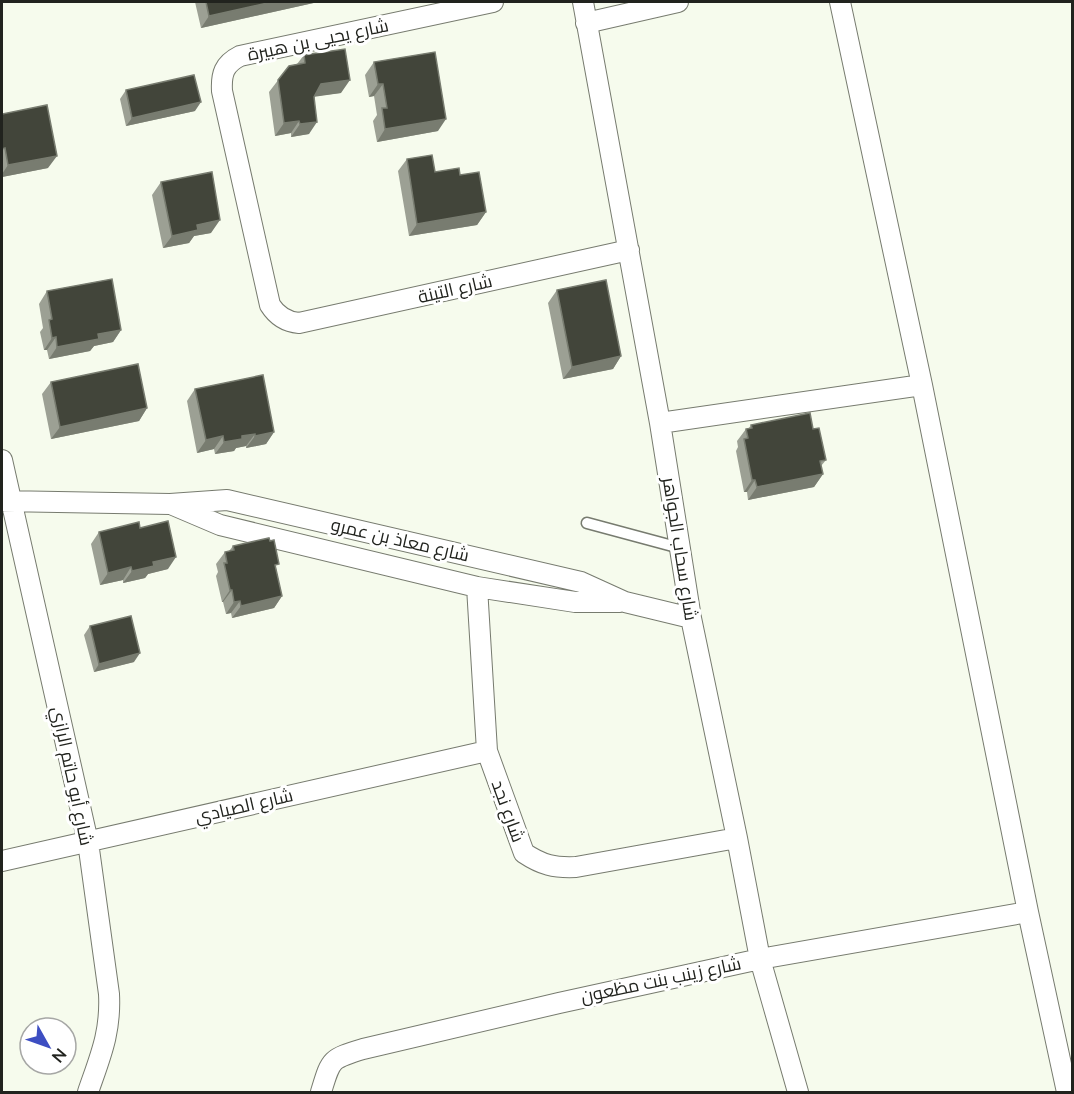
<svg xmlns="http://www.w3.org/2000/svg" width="1074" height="1094" viewBox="0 0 1074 1094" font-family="Lato,Cairo,sans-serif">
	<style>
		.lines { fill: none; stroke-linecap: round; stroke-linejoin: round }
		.lane-casing { stroke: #777b6f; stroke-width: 13 }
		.street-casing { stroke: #777b6f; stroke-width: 22 }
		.lane { stroke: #fff; stroke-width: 10 }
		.street { stroke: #fff; stroke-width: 20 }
		.wall { fill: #9ca094 }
		.shaded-wall { fill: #787c70 }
		.building { fill: #42453a; stroke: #787c70; stroke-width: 1.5 }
		.labels { text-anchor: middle; stroke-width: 6; stroke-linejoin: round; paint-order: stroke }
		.street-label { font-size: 18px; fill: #21231e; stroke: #fff }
	</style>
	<rect width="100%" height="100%" fill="#f6fbed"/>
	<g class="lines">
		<defs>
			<path id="lane" d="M587,523l93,25"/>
			<path id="street" d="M493,2l-253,54c-16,8 -19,18 -18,35l48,214c7,11 17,17 29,18l330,-73
				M583,2l77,421 31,195 46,220 23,121 38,133
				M840,2l82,383 106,527 39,180
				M586,23l92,-21
				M660,423l262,-38
				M2,460l86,382 21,152c2,39 -9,63 -21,98
				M2,501l168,3 57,-4 354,82 44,20 66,16
				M173,505l47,20 257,62 98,15h45
				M477,587l10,164 37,102c18,12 30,15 52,14l161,-29
				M2,861l485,-110
				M321,1092c10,-33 9,-33 42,-43l196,-46 201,-44 268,-47"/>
		</defs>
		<use href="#lane" class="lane-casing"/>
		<use href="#street" class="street-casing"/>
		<use href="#lane" class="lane"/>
		<use href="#street" class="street"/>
	</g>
	<path class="wall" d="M195,2h123l-117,26z
		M304,55l37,38 -26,3 -6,38 -18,3v-4l-16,3 -6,-44 20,-26 8,-2z
		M374,62l64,69 -61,11 -4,-21 4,-6 -3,-19 -5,1 -4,-22z
		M126,90l69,21 -69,15 -6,-27z
		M2,114l46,54 -46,9z
		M407,159l28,13 25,3 26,37 -9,13 -68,11 -11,-65z
		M161,182l50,51 -17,3 -5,7 -26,5 -11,-53z
		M557,290l64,66 -8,13 -50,10 -15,-76z
		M47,291l74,39 -8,12 -19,4 -4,5 -41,8 -2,-9h-3l-4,-18 3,-4 -4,-24z
		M51,382l96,26 -8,13 -88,18 -9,-45z
		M195,389l79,43 -8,12 -20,4v-2l-10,2 -2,3 -19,3 -1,-5 -17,4 -10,-52z
		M751,425l62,4 13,31 -5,6 2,8 -9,13 -66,13 -1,-8h-3l-8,-41 2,-4 -1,-6 9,-12 3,-1z
		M140,528l28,41 -20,5 -3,4 -22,5v-3l-23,5 -9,-41 8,-12z
		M233,546l43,22 6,28 -8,12 -42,10 -1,-5 -5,1 -3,-12h-1l-6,-26 2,-4 -2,-8 9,-12 4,-1z
		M90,626l44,36 -40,10 -10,-37z"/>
	<path class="shaded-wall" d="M272,2h46l-117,26 8,-12z
		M350,80l-9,13 -28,4 8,-13z
		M378,84h5l-9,12 -5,1z
		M201,102l-6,9 -69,15 6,-8z
		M446,119l-8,12 -61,11 8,-13z
		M299,121l-8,12 -16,3 9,-13z
		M317,122l-8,12 -18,3 9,-13z
		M57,156l-9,12 -46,9v-3l6,-9z
		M486,212l-9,13 -68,11 8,-12z
		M220,220l-9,13 -17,3 -5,7 -26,5 9,-12 25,-11z
		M121,330l-8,12 -19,4 -4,5 -41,8 8,-12 41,-13z
		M56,337l-9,13h-3l8,-12z
		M621,356l-8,13 -50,10 9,-12z
		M147,408l-8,13 -88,18 9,-12z
		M274,432l-8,12 -20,4 9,-12z
		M255,434l-9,12 -10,2 -2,3 -19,3 9,-12 18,-6z
		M223,436l-9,13 -17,4 9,-13z
		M823,474l-9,13 -66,13 9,-13z
		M752,480h3l-8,12h-3z
		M176,557l-8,12 -20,5 -3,4 -22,5 9,-12 21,-9z
		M131,567l-8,13 -23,5 8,-12z
		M230,590h2l-9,12h-1z
		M282,596l-8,12 -42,10 9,-12z
		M240,601l-9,12 -5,1 8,-12z
		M140,653l-6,9 -40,10 5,-8z"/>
	<path class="building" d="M206,2h66l-63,14z
		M345,49l5,31 -29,4 -7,13 3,25 -17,2 -1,-3 -15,2 -6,-43 11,-14 16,-3 -1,-8z
		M435,52l11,67 -61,10 -3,-21h5l-4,-24h-5l-4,-22z
		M194,75l7,27 -69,16 -6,-28z
		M47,105l10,51 -49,9 -3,-17 -3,1v-35z
		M432,155l3,17 24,-4 1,7 19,-3 7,40 -69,12 -10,-65z
		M212,172l8,48 -23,5 1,5 -26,6 -11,-54z
		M112,279l9,51 -23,4 1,5 -42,8 -1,-10 -4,1 -3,-18 3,-1 -5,-28z
		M606,280l15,76 -49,11 -15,-77z
		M138,364l9,44 -87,19 -9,-45z
		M263,375l11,57 -19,4v-2l-13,2v3l-18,3 -1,-6 -17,4 -11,-51z
		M810,413l3,16 6,-1 7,32 -6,1 3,13 -66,13 -2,-7h-3l-8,-41 4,-1 -2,-9 6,-1 -1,-3z
		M168,521l8,36 -23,5 1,4 -22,5 -1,-4 -23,6 -9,-41 40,-10 1,6z
		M269,538l1,3 4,-1 5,24 -4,1 7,31 -41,10 -1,-5 -6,1 -2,-12h-2l-6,-27h3l-2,-11 9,-2 -1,-4z
		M131,616l9,37 -41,11 -9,-38z"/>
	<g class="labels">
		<g class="street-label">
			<text transform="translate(318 40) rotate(-12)" y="6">شارع يحيى بن هبيرة</text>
			<text transform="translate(455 289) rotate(-13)" y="6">شارع التينة</text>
			<text transform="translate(400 540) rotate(13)" y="6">شارع معاذ بن عمرو</text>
			<text transform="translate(680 549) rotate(81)" y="6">شارع سحاب الجواهر</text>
			<text transform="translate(72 776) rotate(78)" y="6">شارع أبو حاتم الرازي</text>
			<text transform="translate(244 806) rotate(-13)" y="6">شارع الصيادي</text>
			<text transform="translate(508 811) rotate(70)" y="6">شارع نجد</text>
			<text transform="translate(661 980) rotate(-12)" y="6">شارع زينب بنت مظعون</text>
		</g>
	</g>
	<rect width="1074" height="1094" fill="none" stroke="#21231e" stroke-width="6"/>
	<g transform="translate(48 1046) rotate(130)"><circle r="28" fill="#ffffff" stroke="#a6a7a5" stroke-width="1.5"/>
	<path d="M0-4.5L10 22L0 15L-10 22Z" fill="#3d4ec2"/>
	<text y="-9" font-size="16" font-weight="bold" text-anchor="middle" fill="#21231e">N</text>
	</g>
</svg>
